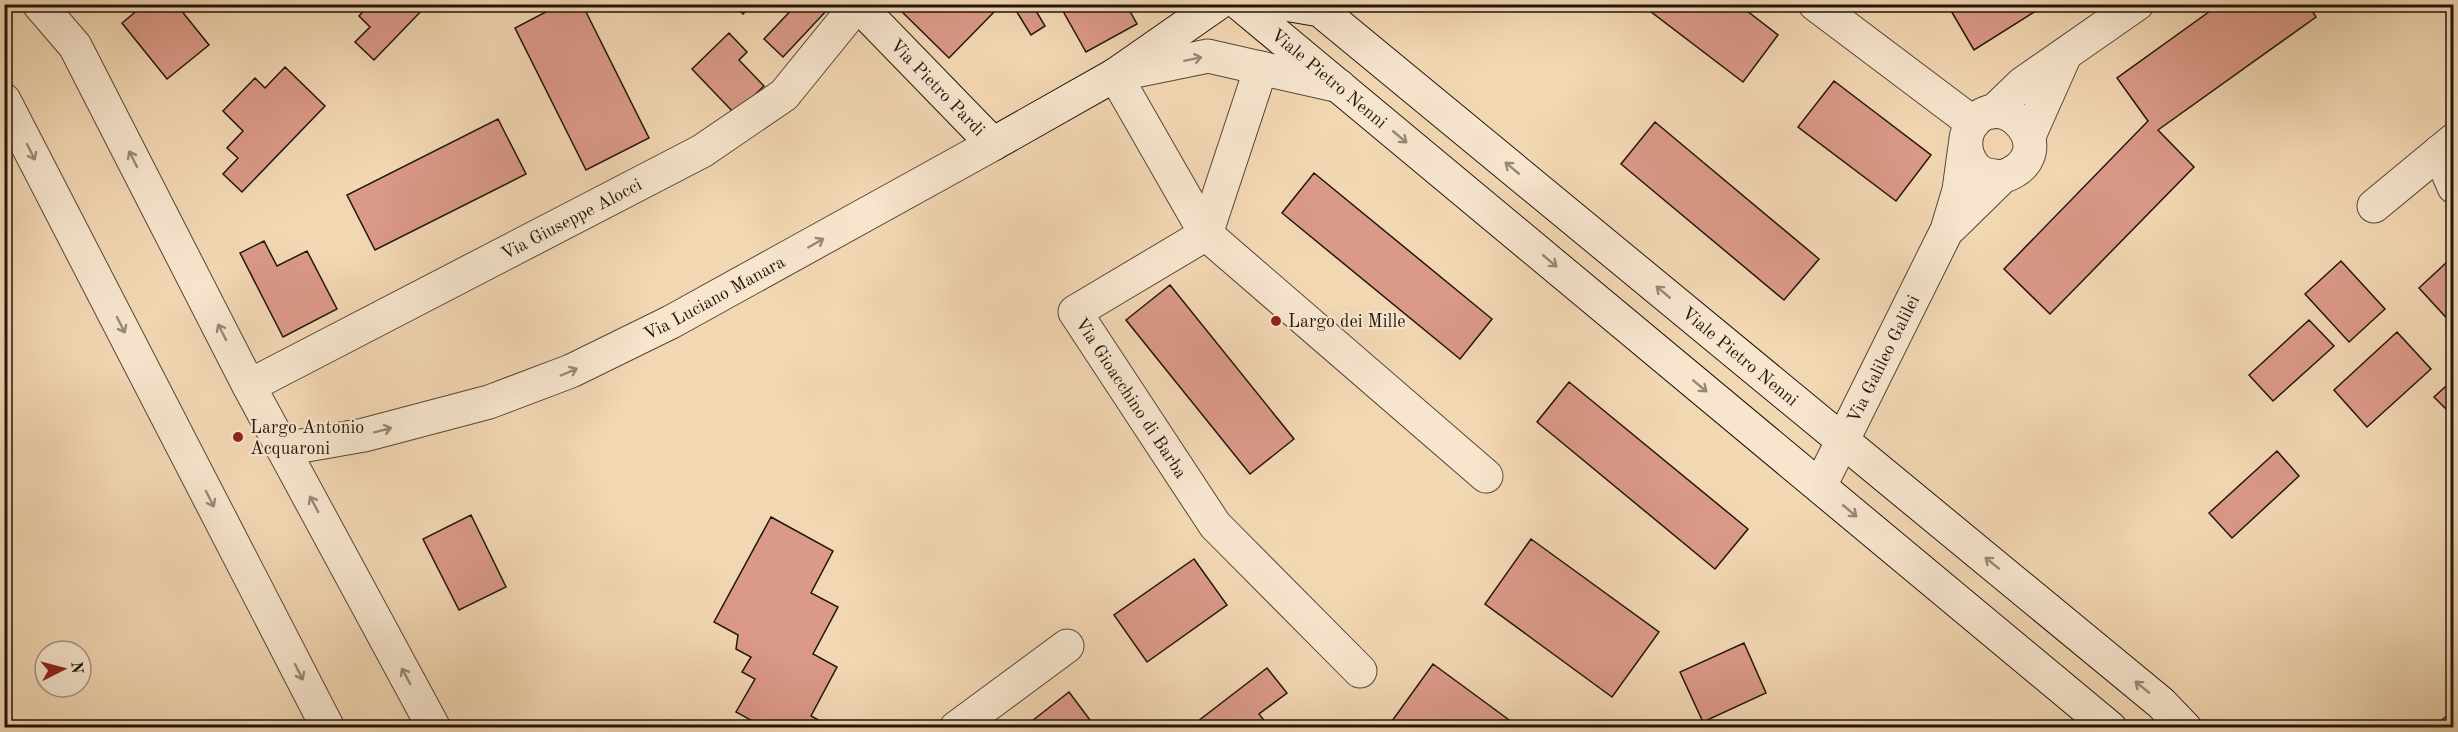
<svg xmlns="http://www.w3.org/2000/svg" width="2458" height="732" viewBox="0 0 2458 732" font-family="'Old Standard TT',serif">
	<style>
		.building { fill: #db9988; stroke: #21160d; stroke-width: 1.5 }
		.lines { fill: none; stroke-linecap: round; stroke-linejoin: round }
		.street-casing { stroke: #554636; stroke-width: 35 }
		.secondary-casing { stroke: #21160d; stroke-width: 35 }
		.street { stroke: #f7e5ce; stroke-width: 33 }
		.secondary { stroke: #f7e5ce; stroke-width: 33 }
		.oneway { stroke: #978877 }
		.poi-dot { fill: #8f2418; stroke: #f7e5ce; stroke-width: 2 }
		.labels { text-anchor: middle; stroke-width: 4.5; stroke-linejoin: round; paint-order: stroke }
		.street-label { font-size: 18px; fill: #21160d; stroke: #f7e5ce }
		.poi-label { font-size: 18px; fill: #21160d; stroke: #f7e5ce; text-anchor: start }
	</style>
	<rect width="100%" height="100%" fill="#f2d7b3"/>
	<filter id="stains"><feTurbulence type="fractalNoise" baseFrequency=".00333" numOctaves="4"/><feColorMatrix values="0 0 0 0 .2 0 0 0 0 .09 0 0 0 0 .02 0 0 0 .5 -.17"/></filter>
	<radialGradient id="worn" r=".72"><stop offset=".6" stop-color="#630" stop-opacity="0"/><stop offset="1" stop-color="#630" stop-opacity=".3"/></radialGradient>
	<path class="building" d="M145,4h31l33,41 -42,34 -45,-56z
		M370,4h58l-54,56 -19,-18 15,-15 -11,-11z
		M561,4h21l67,134 -63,32 -71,-142z
		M733,4h20l-10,10z
		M797,4h26l5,5 -45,48 -19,-18z
		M894,4h70l6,6 5,-6h11l8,8 -45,46z
		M1012,4h20l13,22 -14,9z
		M1059,4h67l11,20 -51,28z
		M1649,4h89l40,31 -35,47 -97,-74z
		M1947,4h100l-73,46z
		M2220,4h88l8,13 -158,113 36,37 -144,147 -46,-45 144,-148 -31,-43z
		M729,33l18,19 -8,8 25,26 -29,28 -43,-45z
		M285,67l40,39 -83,86 -19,-18 15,-16 -11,-10 16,-17 -20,-20 32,-33 10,10z
		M1834,81l97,74 -35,46 -98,-74z
		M498,119l28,55 -151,76 -28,-55z
		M1655,122l164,137 -35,41 -163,-136z
		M1314,173l178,146 -32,40 -178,-146z
		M264,241l13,25 30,-15 30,58 -54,28 -43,-84z
		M2341,261l44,48 -36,33 -44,-48z
		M2447,262l7,6v58l-35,-38z
		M1170,285l124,154 -44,35 -124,-154z
		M2309,320l25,26 -61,55 -24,-26z
		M2397,332l34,37 -64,58 -33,-37z
		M2454,379v38l-20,-20z
		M1569,382l179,147 -33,40 -178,-147z
		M2277,451l22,25 -67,62 -23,-25z
		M471,515l35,72 -47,23 -36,-71z
		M771,517l62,34 -22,42 27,14 -25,47 24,13 -26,49 22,12h-74l1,-3 -24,-13 19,-33 -13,-7 9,-15 -15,-8 2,-14 -24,-13z
		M1531,539l128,93 -47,65 -127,-93z
		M1194,559l33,46 -80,57 -33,-47z
		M1744,643l22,50 -63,29 -23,-50z
		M1433,664l87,64h-133z
		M1267,668l20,25 -28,21 11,14h-81z
		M1069,692l27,36h-73z
		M2454,710v18h-22z"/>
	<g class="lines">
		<defs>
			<g id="street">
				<path d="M39,4l36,42 174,340 185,342"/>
				<path d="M1815,4l158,119"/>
				<path id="s1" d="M1261,68l-55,166 -131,78 140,213 145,146"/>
				<path d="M1339,86l-131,-30 -93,19 91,159 280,242"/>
				<path d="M4,100l324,628"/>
				<path d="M1993,112l29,-28 115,-80"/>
				<path d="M2029,136l36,-81"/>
				<path d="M2439,152l15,35"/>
				<path d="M2374,206l80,-66"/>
				<path d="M1951,227l51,-50c66,-23 -2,-98 -32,-50 -9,16 -3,39 14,47 6,2 13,2 18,3"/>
				<path id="s2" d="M249,386l453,-235 82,-56 73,-90"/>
				<path id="s3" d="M284,449l80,-14 125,-33 82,-31 100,-49 322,-178"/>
				<path id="s4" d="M1820,486l127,-256 12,-40 6,-44"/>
				<path d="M956,728l111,-82"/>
			</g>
			<g id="secondary">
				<path id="s5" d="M857,4l136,140 122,-69 102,-71"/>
				<path id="s6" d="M1240,4l870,724"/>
				<path id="s7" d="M1285,4l35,6 841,693 24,25"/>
			</g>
		</defs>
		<use href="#street" class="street-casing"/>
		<use href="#secondary" class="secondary-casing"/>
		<use href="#street" class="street"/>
		<use href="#secondary" class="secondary"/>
	</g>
	<defs><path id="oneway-shaft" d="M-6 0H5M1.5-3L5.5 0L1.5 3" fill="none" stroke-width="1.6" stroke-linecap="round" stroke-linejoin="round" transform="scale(1.5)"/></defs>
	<g class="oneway">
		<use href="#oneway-shaft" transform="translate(1193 59) rotate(-12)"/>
		<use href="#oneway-shaft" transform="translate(1400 137) rotate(40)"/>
		<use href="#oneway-shaft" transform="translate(31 152) rotate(63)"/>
		<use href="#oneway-shaft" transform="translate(133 159) rotate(-117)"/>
		<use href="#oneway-shaft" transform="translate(1512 168) rotate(-140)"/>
		<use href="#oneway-shaft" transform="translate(816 243) rotate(-30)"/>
		<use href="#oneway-shaft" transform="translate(1550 261) rotate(40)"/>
		<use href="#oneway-shaft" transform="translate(1663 292) rotate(-140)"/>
		<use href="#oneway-shaft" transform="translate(121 325) rotate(63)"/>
		<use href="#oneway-shaft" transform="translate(222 332) rotate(-117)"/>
		<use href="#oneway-shaft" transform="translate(569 372) rotate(-23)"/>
		<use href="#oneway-shaft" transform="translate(1700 386) rotate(40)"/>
		<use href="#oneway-shaft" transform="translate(383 430) rotate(-15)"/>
		<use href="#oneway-shaft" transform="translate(210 499) rotate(63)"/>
		<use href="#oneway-shaft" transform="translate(314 504) rotate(-118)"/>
		<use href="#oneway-shaft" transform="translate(1850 511) rotate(40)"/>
		<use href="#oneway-shaft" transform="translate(1992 563) rotate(-141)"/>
		<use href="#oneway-shaft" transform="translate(299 672) rotate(63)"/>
		<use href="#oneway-shaft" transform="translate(406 676) rotate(-118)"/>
		<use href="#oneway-shaft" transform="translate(2142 687) rotate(-141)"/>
	</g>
	<g class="poi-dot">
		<circle cx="1276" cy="321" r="6"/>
		<circle cx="238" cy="437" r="6"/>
	</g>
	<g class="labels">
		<g class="street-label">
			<text dy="6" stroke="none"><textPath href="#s6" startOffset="116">Viale Pietro Nenni</textPath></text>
			<text dy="6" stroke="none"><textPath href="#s5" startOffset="116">Via Pietro Pardi</textPath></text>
			<text dy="6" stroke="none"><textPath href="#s2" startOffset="363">Via Giuseppe Alocci</textPath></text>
			<text dy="6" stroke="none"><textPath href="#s3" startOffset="459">Via Luciano Manara</textPath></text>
			<text dy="6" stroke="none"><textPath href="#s7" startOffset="580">Viale Pietro Nenni</textPath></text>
			<text dy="6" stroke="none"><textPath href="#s4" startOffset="142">Via Galileo Galilei</textPath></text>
			<text dy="6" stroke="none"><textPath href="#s1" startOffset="430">Via Gioacchino di Barba</textPath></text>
		</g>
		<g class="poi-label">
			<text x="1288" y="327">Largo dei Mille</text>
			<text x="250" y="433">Largo Antonio<tspan x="250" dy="21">Acquaroni</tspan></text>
		</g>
	</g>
	<rect width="2458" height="732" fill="none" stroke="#f2d7b3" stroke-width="24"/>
	<rect x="6" y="6" width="2446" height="720" fill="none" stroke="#21160d" stroke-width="3"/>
	<rect x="12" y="12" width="2434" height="708" fill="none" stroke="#21160d" stroke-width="1.5"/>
	<g transform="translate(63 669) rotate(84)"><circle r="28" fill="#f7e5ce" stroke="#a19281" stroke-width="1.5"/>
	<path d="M0-4.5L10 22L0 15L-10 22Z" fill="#8f2418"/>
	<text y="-9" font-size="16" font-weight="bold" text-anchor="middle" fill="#21160d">N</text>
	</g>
	<rect width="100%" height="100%" filter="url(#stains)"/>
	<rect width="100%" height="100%" fill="url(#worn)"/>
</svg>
